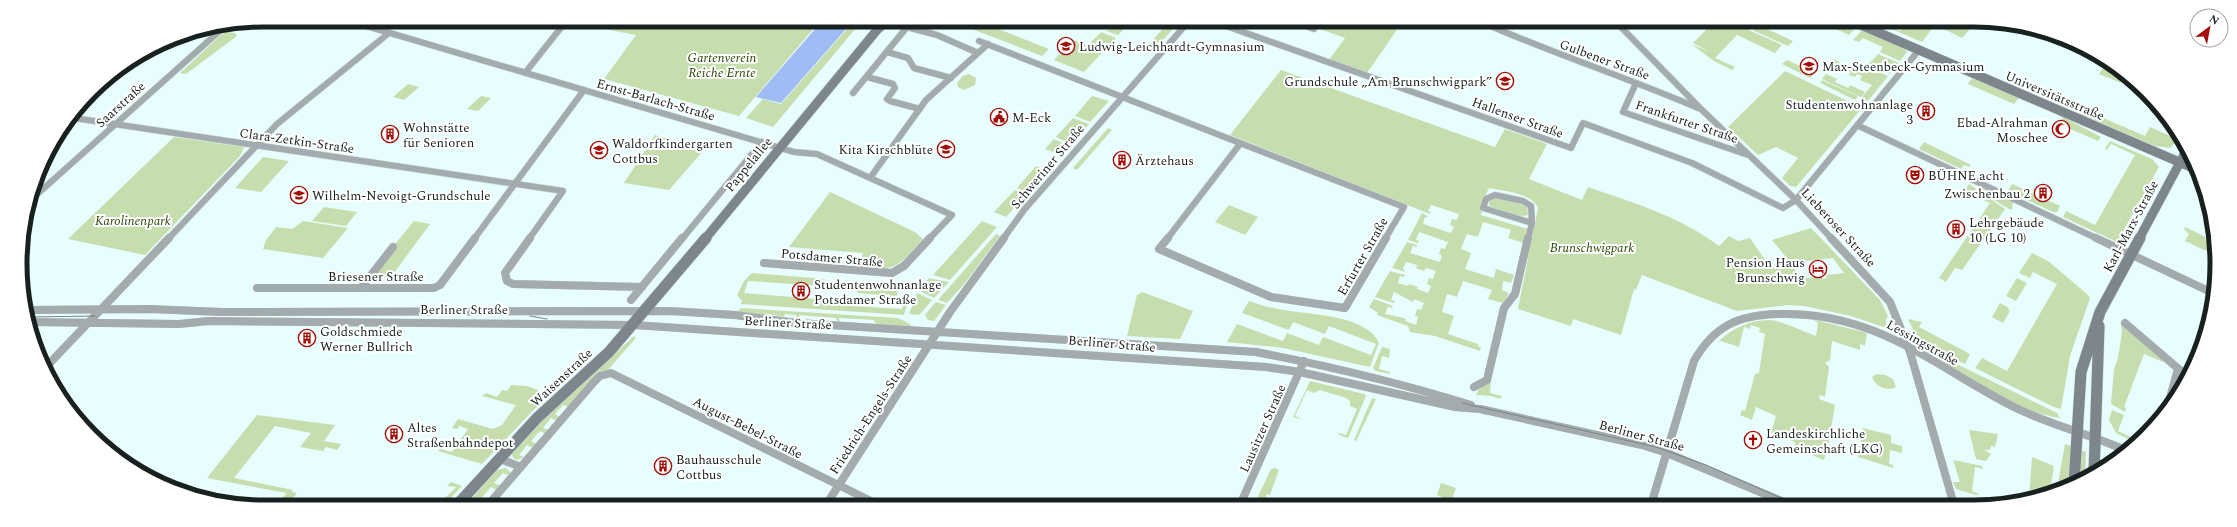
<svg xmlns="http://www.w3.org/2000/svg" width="2237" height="527" viewBox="0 0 2237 527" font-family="Spectral,serif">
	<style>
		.green { fill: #c6deae }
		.water { fill: #9fbcf4 }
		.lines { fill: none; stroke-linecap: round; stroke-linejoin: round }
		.street-far1-casing { stroke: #c7dada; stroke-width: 7 }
		.street-casing { stroke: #c7dada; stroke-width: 8 }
		.secondary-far1-casing { stroke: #c7dada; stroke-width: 10 }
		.secondary-casing { stroke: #c7dada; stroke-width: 12 }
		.street-far1 { stroke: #a4abaf; stroke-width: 6 }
		.street { stroke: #a4abaf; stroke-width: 8 }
		.secondary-far1 { stroke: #7c868c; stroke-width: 9 }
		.secondary { stroke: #7c868c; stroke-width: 11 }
		.tram { stroke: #778585; stroke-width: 1 }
		.labels { text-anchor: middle; stroke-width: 4; stroke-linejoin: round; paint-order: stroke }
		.poi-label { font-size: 13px; fill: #182020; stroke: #fff; text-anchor: start }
		.park-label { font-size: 13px; font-style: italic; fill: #2d4604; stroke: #fff }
		.street-label { font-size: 13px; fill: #182020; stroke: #fff }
		.rim { fill: none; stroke: #182020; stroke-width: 5 }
	</style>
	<rect width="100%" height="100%" fill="#e8fdfd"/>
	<path class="green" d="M404,20h41l-9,10z
		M574,20l246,1 -81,95 -135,-37 32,-44 -47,-9 3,-3z
		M854,21l7,1 -88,105 -27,-9 17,-19 18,5z
		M951,21h27l71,28 -7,7z
		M1121,21h10l-13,14 -12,-4 11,-5z
		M1170,21h10l-25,28 -8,-3z
		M1323,21h80l-36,52 -38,-13 16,-22 -25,-9z
		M1714,22h44l-7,7 -7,-1 38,17 -7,8 -38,-18 -22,23 20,9 -3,3 -18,-9 -23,-17 19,8 -17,-9z
		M1761,22l11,2 -5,5 26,12 -5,5 -34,-15v-1z
		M1820,22h24l12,5 -7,8z
		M1875,22l25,9 8,-9h17l9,4 -12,16z
		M1946,22h17l7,7 -8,9 -20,-10z
		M1862,30l43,19 2,3 -7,9 -20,-9 3,-5 -20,-9 -4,4 -6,-2z
		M228,32l7,1 2,3 -51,38 -6,-1 42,-39z
		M1101,32l15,6 -32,34 -30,-12 19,-20 15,5z
		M1878,54l21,9 -10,11 -21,-9z
		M1834,59l15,9 13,4 5,-5 21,9 -20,25 -7,-3 11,-13 -12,-5 2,-4 -5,-2 -2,3 -6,-2 2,-3 -5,-3 -2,3 -5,-2 3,-4 -4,-2 -4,4 -5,-2z
		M1787,60l28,13 -5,5 -28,-14z
		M2107,63l17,15 -3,5 -22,-9z
		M1281,70l214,77 10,-18 42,15 -18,35 53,21 6,-13c46,16 91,29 131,59l10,-10 9,5 12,-3 19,28 21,-2 6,7 -2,1 2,3h3l3,4 18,-3 3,3 4,-1 -1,-3 18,-2 -11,-15 -42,5 -19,-23 39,-12 69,72 8,16 -2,4v8l-35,-12 -47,-10 -16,-1 -51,6 -95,-36 -6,15 -2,-1 -13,46 -48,-16 -2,7 -53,-17 20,-101c-6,-15 -35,-17 -49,-20l-10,21 3,2 -1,4 47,14 -4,14 -16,-5 3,-8 -28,-8 -5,15 -11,-3 -6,15 10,4 -6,16 29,9 2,-9 18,6 -3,8 -8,-2 -1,9 7,3 -6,10 -15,-4 4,-9 -29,-9 -6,16 -10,-3 -5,18 12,4 -6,18 30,10v2l3,2 -1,3 -45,-15 -25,-4 -2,-6 -31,-11 1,-2 -9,-6 5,-8 19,7 -1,2 -4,-1 -3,7 19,4 2,1 -1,2 11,4 2,-8 -3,-1 2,-7 4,1 3,-7 -10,-4 -1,3 -19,-10 -3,8 4,1 -1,2 -19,-6 15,-26 15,4 -1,2 -4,-1 -2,7 10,3 1,-2 9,3 -1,2 11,4 3,-7 -4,-2 2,-6 4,1 3,-8 -10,-3 -2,3 -8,-3 1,-3 -11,-3 -3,7 3,3 -14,-4 15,-26 10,3v2l-4,-1 -3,7 30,9 2,-6 -3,-2 2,-6 4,1 3,-7 -29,-10 -3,8 3,1 -1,2 -10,-3 14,-27 7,4h-4l-2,7 28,9 3,-6 -4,-2 2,-6 5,1 2,-6 -28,-9 -3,6 3,1 -1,2 -200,-79z
		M1785,71l77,37 -66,79 -6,-1 -8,-8 16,-20 -22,-11 -18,8 -30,-28z
		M969,74l7,4 -1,7 -11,5 -6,-3 -1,-4 6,-7z
		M1826,74l11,5 -2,3 13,6 2,-3 15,7 -4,5 -39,-18z
		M1972,78l47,20 -5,6 -46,-20z
		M1822,80l36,16 -3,4 -35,-17z
		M408,84l11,3 -15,13 -11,-3z
		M481,96l10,2 -13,13 -11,-2z
		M1092,96l17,5 -19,21 -15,-6z
		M2078,107l67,29 5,-9 27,12 -6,9 -16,-2 -75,-32 -2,-4z
		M2063,117l38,20 -3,4 -39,-17z
		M1073,118l16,6 -18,20 -15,-7z
		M1108,128l4,2 -35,40 -4,-2z
		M655,135l49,15 -35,40 -45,-7z
		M174,137l70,10 -4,9 -95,99 -77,-16z
		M1054,139l15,7 -8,9 -16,-6z
		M2110,141l42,18 7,8 -42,75 -54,-25 3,-6 29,14 40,-70 -24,-11 -4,6 -2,-1z
		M1924,142l2,1 45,22 -2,2 -5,-2 -3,4 -42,-20z
		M263,157l26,4 -28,31 -26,-4z
		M1036,166l11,5 -19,22 -11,-5z
		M1969,184l36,25 -43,61 -7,-2 -9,14 -7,-4 51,-75 -25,-12z
		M2012,184l48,22 -3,6h-4l-45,-21z
		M1980,186l33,16 -1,8c-8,-3 -30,-17 -32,-24z
		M1015,190l11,5 -20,22 -12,-5z
		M830,192l85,40 8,7c-26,28 -25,32 -64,29l4,-15 -74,-6z
		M1495,197l32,9 1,9c-9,4 -31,-4 -39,-10v-4z
		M1229,205l29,12 -13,18 -30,-13z
		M324,207l33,5 -11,14 -34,-5z
		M303,221l45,7 -25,30 -60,-9 3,-9 10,-13 16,2z
		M414,221l16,3 -39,53h-23z
		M982,221l15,6 -47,53 -17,-5z
		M2185,227l21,10 -1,2 6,4 -5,8 -21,-10 4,-7 -5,-5z
		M996,234l4,2 -35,47 -18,20 -9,-3z
		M2032,253l16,8 39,33 3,4 -20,58 -9,53 -7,-2 -79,-39 7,-10 25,13 50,-87 -24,-12 -3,6 -11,-5z
		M752,273l73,6 -3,7 -74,-5 -4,12 110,9 -1,4 49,3 3,-12 4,1 -5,17 -163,-11 1,-3 -5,-6 7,-14z
		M929,278l20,4 -15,16 -16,-8z
		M2017,278l10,5 -11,18 -10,-5z
		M873,282l25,3 -1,11 -40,-3 1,-4 -7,-1 2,-5 19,2z
		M1142,292l51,19 -13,28 -53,-3 10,-41z
		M917,293l15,7 -13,15 -10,-1z
		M1249,301c13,5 27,8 41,10 26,4 77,5 89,32l-9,24 -87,-19 -56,-6 10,-18 46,17 4,-8 32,12 4,-8 48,18 5,-11 -47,-18 -4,8 -32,-12 -4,8 -47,-17z
		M936,302l10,3 -12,16 -6,-1 -3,-5z
		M2000,303l9,5 -1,2 2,1 -7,12 -11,-6z
		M740,308l158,10 12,6 1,2h-34l-3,-6 -35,-2 1,5h-2l-2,-5 -37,-3 1,6h-3l-1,-6 -11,-1 -1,3 -15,-3 -3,2 -28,-4z
		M1812,319l55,14 -2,13 -5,-2v6l-28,-9 -2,19 -5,3 4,4 -4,30 -5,-2 -1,4 16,6 -7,42 -4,13 -30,-12 1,-6 -24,-9 5,-17 -20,-9 -4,13 -12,-5 2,-5 3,1 10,-37 4,-1 6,-39 -6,-2 1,-4 -9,-3 -1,4 -6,-2 -5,20 -18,-6 -3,1c13,-13 32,-22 51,-22 11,0 35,12 47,16l2,-13z
		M1908,319l14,3 -3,5 51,27 -5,10 -42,-21 -7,-7z
		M2121,324l42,36v2l-19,-8 -20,53 2,1 -1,4 -14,-8 3,-35 4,-11 4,-26z
		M634,336l2,2 -30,34 -37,35 -6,-2 -8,9 5,3 -3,4 -6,-3 -8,10 6,2 -3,4 -6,-3 -9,10 6,3 -4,4 -6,-3 -8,10 5,2 -7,3 -4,-2 -1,-4 30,-33z
		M1382,347l8,2 -1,9 -7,-2 -3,13 11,3v2l-14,-3 -3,-3z
		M1922,347l135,66 3,5c-46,-7 -100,-44 -138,-71z
		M1877,374l8,1 8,4 3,8c-9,5 -21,-1 -24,-10z
		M1491,379l-1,14 12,3 -2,3 -9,-3 -15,-1 3,-6z
		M1310,381l54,13 2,2 -18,42 -9,-3v-2l7,2 11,-26 -7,-3v-5l-4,-3 -26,-8 -6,3 -7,-3 -12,26 7,3 -9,-2z
		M511,385l16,1 22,8 -67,70 -44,-13 2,-2 12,3 16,-23 -8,-3 -3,3 -5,-1 6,-9 35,10 9,-4 14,-20 -34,-9 4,-3 11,4 5,-7 5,1z
		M1372,398l4,1 -20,42 -2,-1z
		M2112,410l12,5 -6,16 21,10 -3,2 -20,-10 -7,-13z
		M257,415l78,10 -11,16 17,3 -4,6 -11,-3 -3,4 -23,-4 11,-14 -36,-7 -41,52 59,12 -1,2 5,1 -9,12h-10l8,-12 -79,-15z
		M1863,428l28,7v8l11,3v7l-12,-3 -1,14 4,1v3l-35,-11z
		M1969,430l29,4 -3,13 -4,-1 -1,4h-6l7,4 -5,7 -10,-2z
		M2065,444l6,2 -3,40 -11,3z
		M2082,451l4,1 -1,27 -5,3z
		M2032,457l22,9 -4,25 -21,7z
		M1953,460l29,6 1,3 -8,-2 -3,24 7,3 -3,1 -20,-6 -3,-7h7z
		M506,468l4,4v4l-7,-3 -9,10 7,3 -4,4 -6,-3 -9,10 6,3 -3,3 -6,-3 -4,5h-9l31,-35z
		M1275,468l4,2 -9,25 -3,-1 -4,11h-9l17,-36z
		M451,482l11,4 -18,19h-6l18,-18 -9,-1z
		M1441,483l15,5 -6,17h-8l2,-7 -7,-3z"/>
	<path class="water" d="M822,21h31l-72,82 -25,-6z"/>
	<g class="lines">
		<defs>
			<path id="street-far1" d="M346,20l448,132 23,2 135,61 -23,24
				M1212,21l359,127 12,-25 109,40 91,45 13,-8 123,-150
				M1292,21l22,8
				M1479,21c72,32 147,56 219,87
				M1616,22l85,87 95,91 36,39
				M979,41l425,166 -19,32
				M887,52l21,6 6,10 37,10
				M525,73l42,-53
				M867,77l26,7 2,4 -8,11 3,2 30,8
				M1636,83l-13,29 125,43
				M853,93l54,-66 30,8 41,18
				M74,118l489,73 -34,48
				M1857,125l241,114
				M870,178l56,-78 62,-56
				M1495,195l28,6 8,5 1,17 -49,-15 3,-9z
				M34,197l189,-169
				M168,239l109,-115 112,-91
				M474,239l110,-149
				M682,239l80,-97
				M1003,239l21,-29 165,-189
				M1167,239l73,-95
				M1528,239l4,-16"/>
			<path id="street" d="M530,238l-25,35 2,8 6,3 129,3
				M1168,238l-9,11 112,48 74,11 41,-70
				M1831,238l59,64 20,50 44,153
				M2096,238l119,56
				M764,263l128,10 12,-7 26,-28
				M257,288h177l6,-3 35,-47
				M361,288l32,-41
				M631,300l51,-62
				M29,310l120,-1 73,3 448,-1 65,4 63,8 458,29c73,14 144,31 215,53
				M30,322l149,2 30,-3 425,4 632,42 34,5 155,35 25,2 162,36 25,8 124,52
				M2125,323l63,54
				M46,367l123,-129
				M1474,387l13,-7 17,-72 11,-14 13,-56
				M2168,405l10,-36
				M500,459l21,8
				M488,505l106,-123 6,-6 11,-3 268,132
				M826,505l124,-193 54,-74
				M1240,505l64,-144
				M1651,505l43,-144c20,-35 44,-46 84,-47 96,-3 152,49 232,91 36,19 77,28 115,45"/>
			<path id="secondary-far1" d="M1854,22l339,146
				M705,239l172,-209 10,-9
				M2139,239l46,-86"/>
			<path id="secondary" d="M2094,473l5,-147
				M2074,484l7,-112 19,-60 40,-74
				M457,505l80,-87 72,-66 97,-114"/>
		</defs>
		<use href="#street-far1" class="street-far1-casing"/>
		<use href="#street" class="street-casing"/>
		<use href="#secondary-far1" class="secondary-far1-casing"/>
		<use href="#secondary" class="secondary-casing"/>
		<use href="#street-far1" class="street-far1"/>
		<use href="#street" class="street"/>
		<use href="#secondary-far1" class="secondary-far1"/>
		<use href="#secondary" class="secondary"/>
		<path class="tram" d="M530,316l17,3
			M30,317l65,-1
			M1462,403l194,44 50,18 91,40"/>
	</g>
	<defs>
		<symbol id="school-ring" viewBox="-11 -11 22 22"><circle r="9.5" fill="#fff" stroke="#a30d06" stroke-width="1.5"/><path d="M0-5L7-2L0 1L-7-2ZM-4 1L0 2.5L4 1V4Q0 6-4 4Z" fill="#a30d06"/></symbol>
		<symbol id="building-ring" viewBox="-11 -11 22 22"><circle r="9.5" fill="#fff" stroke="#a30d06" stroke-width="1.5"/><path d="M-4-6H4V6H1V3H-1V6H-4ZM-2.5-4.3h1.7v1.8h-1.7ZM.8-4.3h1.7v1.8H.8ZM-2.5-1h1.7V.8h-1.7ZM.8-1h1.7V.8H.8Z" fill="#a30d06"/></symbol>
		<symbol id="civic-ring" viewBox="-11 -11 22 22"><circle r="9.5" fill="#fff" stroke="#a30d06" stroke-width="1.5"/><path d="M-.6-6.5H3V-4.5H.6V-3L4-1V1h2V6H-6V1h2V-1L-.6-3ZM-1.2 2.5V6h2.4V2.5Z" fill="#a30d06"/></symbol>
		<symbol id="mosque-ring" viewBox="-11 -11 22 22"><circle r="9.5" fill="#fff" stroke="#a30d06" stroke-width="1.5"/><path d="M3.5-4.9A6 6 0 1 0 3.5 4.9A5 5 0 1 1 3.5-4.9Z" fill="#a30d06"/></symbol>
		<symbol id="theatre-ring" viewBox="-11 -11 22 22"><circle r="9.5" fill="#fff" stroke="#a30d06" stroke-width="1.5"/><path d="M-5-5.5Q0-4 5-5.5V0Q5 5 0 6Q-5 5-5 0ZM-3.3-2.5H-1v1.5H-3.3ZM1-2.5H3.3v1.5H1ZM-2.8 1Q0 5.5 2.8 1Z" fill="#a30d06"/></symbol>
		<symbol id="hotel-ring" viewBox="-11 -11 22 22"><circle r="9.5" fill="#fff" stroke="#a30d06" stroke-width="1.5"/><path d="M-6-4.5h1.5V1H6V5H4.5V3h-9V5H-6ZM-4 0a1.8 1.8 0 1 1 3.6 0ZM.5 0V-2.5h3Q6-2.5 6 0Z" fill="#a30d06"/></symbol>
		<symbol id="church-ring" viewBox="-11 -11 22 22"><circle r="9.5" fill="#fff" stroke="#a30d06" stroke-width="1.5"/><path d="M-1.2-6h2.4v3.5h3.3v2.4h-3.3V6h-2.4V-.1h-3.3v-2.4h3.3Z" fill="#a30d06"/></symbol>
	</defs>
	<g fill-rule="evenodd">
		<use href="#school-ring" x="1056" y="36" width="20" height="20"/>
		<use href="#school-ring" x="1799" y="56" width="20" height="20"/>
		<use href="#school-ring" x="1495" y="71" width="20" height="20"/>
		<use href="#building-ring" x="1916" y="101" width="20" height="20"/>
		<use href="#civic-ring" x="989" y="107" width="20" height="20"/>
		<use href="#mosque-ring" x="2051" y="119" width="20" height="20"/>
		<use href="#building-ring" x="380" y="124" width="20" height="20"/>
		<use href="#school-ring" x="936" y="139" width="20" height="20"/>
		<use href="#school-ring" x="589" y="140" width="20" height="20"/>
		<use href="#building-ring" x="1112" y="150" width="20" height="20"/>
		<use href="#theatre-ring" x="1905" y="165" width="20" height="20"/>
		<use href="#building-ring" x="2033" y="183" width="20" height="20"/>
		<use href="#school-ring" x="289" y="185" width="20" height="20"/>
		<use href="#building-ring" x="1946" y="219" width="20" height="20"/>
		<use href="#hotel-ring" x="1808" y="259" width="20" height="20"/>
		<use href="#building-ring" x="791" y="281" width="20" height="20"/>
		<use href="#building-ring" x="297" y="328" width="20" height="20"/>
		<use href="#building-ring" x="384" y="424" width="20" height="20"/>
		<use href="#church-ring" x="1743" y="430" width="20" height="20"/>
		<use href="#building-ring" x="653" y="456" width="20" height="20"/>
	</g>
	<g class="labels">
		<g class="poi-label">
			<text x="1079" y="51">Ludwig-Leichhardt-Gymnasium</text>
			<text x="1822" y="71">Max-Steenbeck-Gymnasium</text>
			<text x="1492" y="86" text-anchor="end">Grundschule „Am Brunschwigpark”</text>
			<text x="1913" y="109" text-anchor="end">Studentenwohnanlage<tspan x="1913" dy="15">3</tspan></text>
			<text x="1012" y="122">M-Eck</text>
			<text x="2048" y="127" text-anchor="end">Ebad-Alrahman<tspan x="2048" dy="15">Moschee</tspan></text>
			<text x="403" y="132">Wohnstätte<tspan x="403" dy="15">für Senioren</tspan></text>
			<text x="612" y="148">Waldorfkindergarten<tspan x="612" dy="15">Cottbus</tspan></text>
			<text x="933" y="154" text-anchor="end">Kita Kirschblüte</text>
			<text x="1135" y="165">Ärztehaus</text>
			<text x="1928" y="180">BÜHNE acht</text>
			<text x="2030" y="198" text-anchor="end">Zwischenbau 2</text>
			<text x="312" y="200">Wilhelm-Nevoigt-Grundschule</text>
			<text x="1969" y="227">Lehrgebäude<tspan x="1969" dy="15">10 (LG 10)</tspan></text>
			<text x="1805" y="267" text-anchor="end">Pension Haus<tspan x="1805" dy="15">Brunschwig</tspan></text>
			<text x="814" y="289">Studentenwohnanlage<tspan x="814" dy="15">Potsdamer Straße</tspan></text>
			<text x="320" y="336">Goldschmiede<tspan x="320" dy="15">Werner Bullrich</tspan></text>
			<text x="407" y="432">Altes<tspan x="407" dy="15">Straßenbahndepot</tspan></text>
			<text x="1766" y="438">Landeskirchliche<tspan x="1766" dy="15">Gemeinschaft (LKG)</tspan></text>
			<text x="676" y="464">Bauhausschule<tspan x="676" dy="15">Cottbus</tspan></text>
		</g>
		<g class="park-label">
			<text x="722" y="62">Gartenverein<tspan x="722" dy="15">Reiche Ernte</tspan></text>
			<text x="133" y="225">Karolinenpark</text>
			<text x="1592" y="252">Brunschwigpark</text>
		</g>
		<g class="street-label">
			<text transform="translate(1605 59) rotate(20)" y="5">Gulbener Straße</text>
			<text transform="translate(2055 95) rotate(23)" y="5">Universitätsstraße</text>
			<text transform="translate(656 99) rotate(16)" y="5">Ernst-Barlach-Straße</text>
			<text transform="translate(120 104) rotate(-42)" y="5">Saarstraße</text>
			<text transform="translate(1518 117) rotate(20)" y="5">Hallenser Straße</text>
			<text transform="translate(1687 121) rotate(19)" y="5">Frankfurter Straße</text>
			<text transform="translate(297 140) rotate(8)" y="5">Clara-Zetkin-Straße</text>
			<text transform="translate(748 164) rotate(-51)" y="5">Pappelallee</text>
			<text transform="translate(1047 166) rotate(-50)" y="5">Schweriner Straße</text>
			<text transform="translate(2130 226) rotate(-62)" y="5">Karl-Marx-Straße</text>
			<text transform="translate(1839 227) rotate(47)" y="5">Lieberoser Straße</text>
			<text transform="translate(1362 256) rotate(-60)" y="5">Erfurter Straße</text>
			<text transform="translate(832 257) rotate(5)" y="5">Potsdamer Straße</text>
			<text x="376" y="281">Briesener Straße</text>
			<text x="464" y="314">Berliner Straße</text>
			<text transform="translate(788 322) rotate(3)" y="5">Berliner Straße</text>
			<text transform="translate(1923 342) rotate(29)" y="5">Lessingstraße</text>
			<text transform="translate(1112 343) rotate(5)" y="5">Berliner Straße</text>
			<text transform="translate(561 377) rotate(-43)" y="5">Waisenstraße</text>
			<text transform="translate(870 414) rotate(-57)" y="5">Friedrich-Engels-Straße</text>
			<text transform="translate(748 427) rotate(27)" y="5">August-Bebel-Straße</text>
			<text transform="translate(1262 428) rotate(-66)" y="5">Lausitzer Straße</text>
			<text transform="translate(1642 435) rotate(15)" y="5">Berliner Straße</text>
		</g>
	</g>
	<path d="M0 0H2237V527H0ZM263 27H1974A236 236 0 0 1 2210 263V264A236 236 0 0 1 1974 500H263A236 236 0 0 1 27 264V263A236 236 0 0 1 263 27Z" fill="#fff" fill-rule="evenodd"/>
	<path class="rim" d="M263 27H1974A236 236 0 0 1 2210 263V264A236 236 0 0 1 1974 500H263A236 236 0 0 1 27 264V263A236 236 0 0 1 263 27Z"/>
	<g transform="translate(2209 28) rotate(32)"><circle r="19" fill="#ffffff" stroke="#a3a6a6"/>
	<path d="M0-3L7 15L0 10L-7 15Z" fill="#a30d06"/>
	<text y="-6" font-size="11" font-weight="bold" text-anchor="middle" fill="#182020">N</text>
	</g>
</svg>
